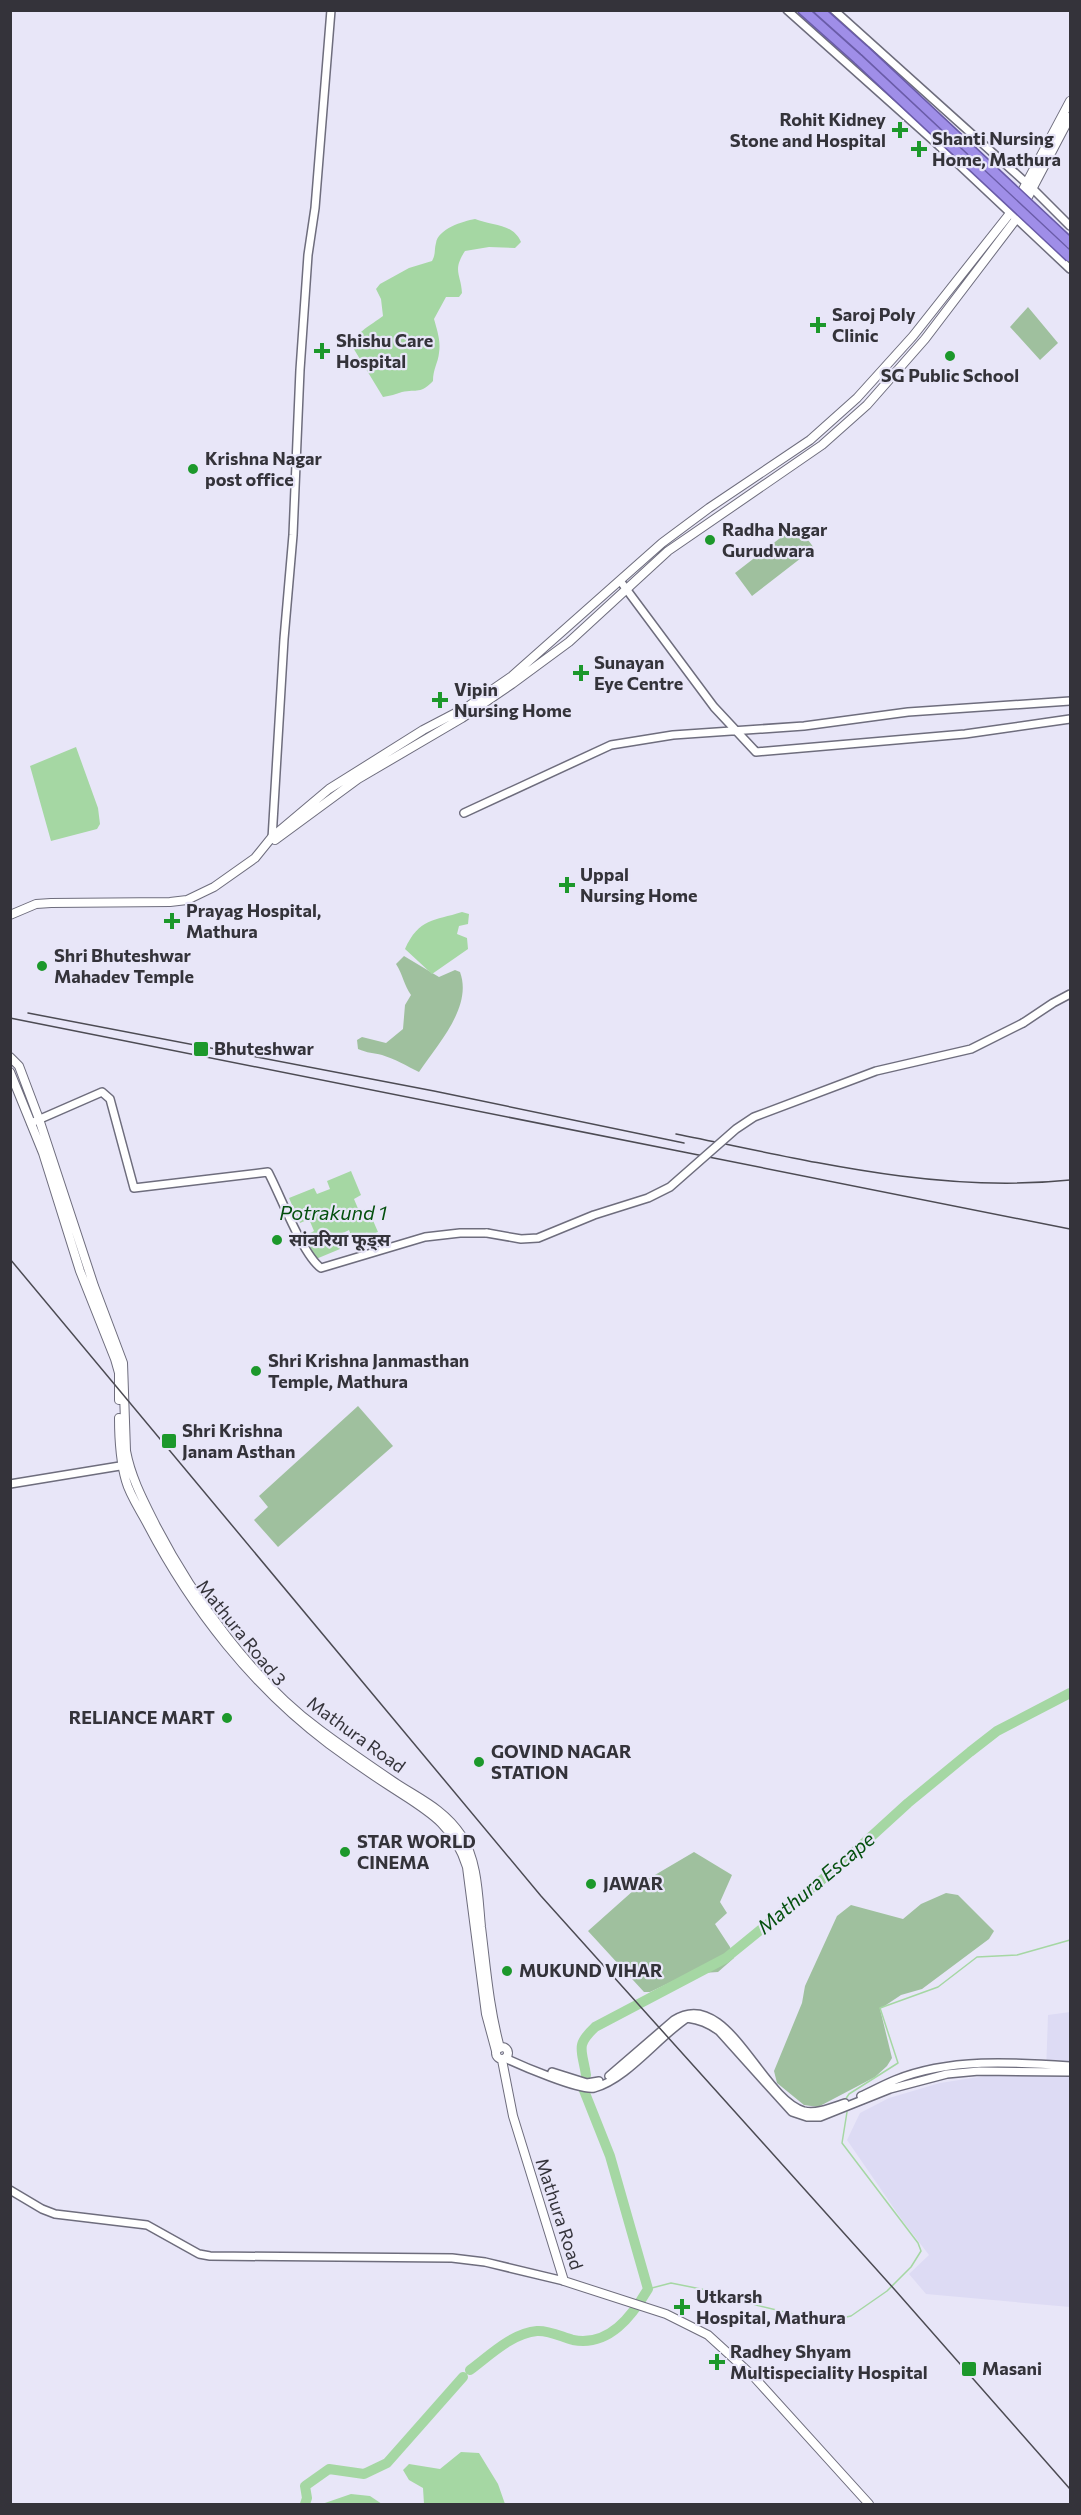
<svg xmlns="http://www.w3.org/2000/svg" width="1081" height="2515" viewBox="0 0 1081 2515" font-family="Commissioner,'Noto Sans Devanagari',sans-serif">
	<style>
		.built { fill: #dddbf4 }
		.green { fill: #9fc09e }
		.water { fill: #a5d7a3 }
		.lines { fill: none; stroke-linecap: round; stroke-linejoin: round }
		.stream { stroke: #a5d7a3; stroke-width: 1.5 }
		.river { stroke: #a5d7a3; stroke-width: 10 }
		.tertiary-casing { stroke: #6e6d7d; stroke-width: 10 }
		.secondary-casing { stroke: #6e6d7d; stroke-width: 10 }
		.trunk-casing { stroke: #6a5ca8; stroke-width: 12 }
		.tertiary { stroke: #fff; stroke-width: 7 }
		.secondary { stroke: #fff; stroke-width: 8 }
		.trunk { stroke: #9f8ee8; stroke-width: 9 }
		.rail { stroke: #4c4b53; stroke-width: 1.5 }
		.tertiary-bridge-casing { stroke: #6e6d7d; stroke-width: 10; stroke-linecap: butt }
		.trunk-bridge-casing { stroke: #6a5ca8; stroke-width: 12; stroke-linecap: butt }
		.tertiary-bridge { stroke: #fff; stroke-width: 7 }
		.trunk-bridge { stroke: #9f8ee8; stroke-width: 9 }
		.poi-dot { fill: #1c982b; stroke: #e8e6f8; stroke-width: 2 }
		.labels { text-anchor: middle; stroke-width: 4.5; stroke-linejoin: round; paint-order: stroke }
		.poi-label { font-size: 18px; font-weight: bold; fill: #34333a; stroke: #e8e6f8; text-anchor: start }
		.street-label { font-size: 18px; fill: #34333a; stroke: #e8e6f8 }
		.water-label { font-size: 20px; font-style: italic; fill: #04500e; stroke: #e8e6f8 }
	</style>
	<rect width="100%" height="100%" fill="#e8e6f8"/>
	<path class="built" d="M1070,2012v295l-144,-13 -17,-20 20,-19 -27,-35 -55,-80 13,-27 29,-15 51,-15 58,-9 48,-1 2,-58z"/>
	<path class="green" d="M1028,307l30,36 -18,17 -30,-33z
		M797,525l17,23 -62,48 -17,-23z
		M404,956l35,21 16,-7 5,2c13,35 -23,73 -41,100 -12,-6 -24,-13 -37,-17 -8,-2 -15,-2 -24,-6l-1,-9 5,-3 24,6 17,-14 2,-24 6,-10c-7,-10 -8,-20 -15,-31z
		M358,1406l35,40 -115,101 -24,-27 14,-13 -9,-11z
		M694,1852l38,23 -12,27 7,11 -12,11 15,23 4,11 -16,14 -30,2 -38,18h-6l-56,-61 55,-49z
		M946,1893l12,2 36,36 -5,8 -67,50 -21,6 -21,14 12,49 -5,8 -12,11 -57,30 -14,-2 -27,-22 -3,-12 28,-68 3,-17 32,-70 14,-11 52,14 18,-15z"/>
	<path class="water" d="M475,219c17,7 38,4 46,23l-6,6 -26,-1 -24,4c-13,20 -4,23 -3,42l-3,4h-13l-12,22c3,11 7,22 5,34 -1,10 -6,16 -6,28 -12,13 -16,8 -31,11 -6,2 -12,4 -19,5l-31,-51c6,-16 18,-20 31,-30l-2,-17 -5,-10 4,-5 29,-16 23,-7c4,-7 2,-11 4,-18 2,-14 27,-22 39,-24z
		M76,747l22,61 2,16 -3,5 -46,12 -21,-75z
		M462,912l7,2 -1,10 -9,2 -2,8 10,4 1,11 -36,25 -27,-25c14,-31 29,-28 57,-37z
		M351,1171l10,24 -7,4 5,12 9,-2 10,23 -24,11 -5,-13 -14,7 5,12 -24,10 -11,-23 9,-5 -5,-12 -9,4 -11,-25 25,-10 3,6 13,-5 -3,-8z
		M461,2452l18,1 19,31 7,20h-81l-1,-16 -14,-8 -6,-10 6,-6 31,5z
		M351,2494l19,2 12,8h-60z"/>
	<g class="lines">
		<path class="stream" d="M845,2100l4,-6 49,-31 -18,-55 58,-21 39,-30 40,-2 53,-15
			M648,2289l23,-6 50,10 35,12 37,9 44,5 14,-3 36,-25 24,-24 10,-16 -3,-8 -76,-100 5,-31"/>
		<path class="river" d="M586,2075c-4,-26 -11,-29 9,-48l131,-69 114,-93 68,-62 62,-51 27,-21 73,-38
			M470,2370c19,-14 42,-37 67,-39 11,-1 25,6 36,9 36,7 59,-24 75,-51l-38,-133 -27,-68
			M305,2504l2,-6 -2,-12 24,-17 35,5 23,-11 76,-86"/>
		<defs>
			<path id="tertiary" d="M787,10l149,133 134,126
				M834,10l200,180 36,36
				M621,582l93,125 42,45 209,-18 105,-15
				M464,813l147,-68 62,-10 131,-9 104,-14 162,-11
				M272,839l12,-200 9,-104 7,-165 8,-115 7,-47 16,-198
				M1023,1023l30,-20 17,-9
				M31,1123l71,-31 8,7 24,89 134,-16c12,22 34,82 53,96l104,-31 35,-4h27
				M10,1484l116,-19
				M505,2058c15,7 75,33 89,30 33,-9 64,-51 93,-70 13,2 21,5 32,13l73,81 15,5h13l70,-28 57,-15 32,-3 91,1
				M552,2072l35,11 12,-2
				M609,2076l65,-56c53,-34 87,79 130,91 13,3 29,-4 41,-8
				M861,2096c11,-5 22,-11 34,-16 54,-22 118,-18 175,-14
				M10,2190l32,19 13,5 92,11 52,29 11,2 242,2 33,4 79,19"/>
			<path id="secondary" d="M275,840l83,-61 104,-61 50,-34 57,-42 99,-91 154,-106 45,-40 58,-66 92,-121 53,-101
				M10,915l26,-11 15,-1 119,-1 17,-2 27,-13 41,-29 17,-21 57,-48 94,-59 44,-23 45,-31 150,-133 47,-35 101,-68 47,-42 56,-62 98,-124 59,-111
				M10,1057l9,9 20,53 55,167 29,77 3,88c5,27 18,51 30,75 38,73 97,155 164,204 24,18 49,35 74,52 24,16 50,27 67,53 17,26 17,61 20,92 5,40 8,81 19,121
				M10,1072l33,81 37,118 35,88 4,14v27
				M119,1418c0,21 1,42 7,63 4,15 15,30 22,44 44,84 105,162 181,219 19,14 39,28 59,41 38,25 65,37 79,82l19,147 10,37
				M496 2053a6 6 0 1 1 12 0a6 6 0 1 1-12 0Z
				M502,2060l11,56 51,165 102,33 42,21 46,42 115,127"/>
			<path id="trunk" d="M803,10l56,50
				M819,10l46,41"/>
		</defs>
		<use href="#tertiary" class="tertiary-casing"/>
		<use href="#secondary" class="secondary-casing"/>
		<use href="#trunk" class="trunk-casing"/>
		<use href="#tertiary" class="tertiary"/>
		<use href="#secondary" class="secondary"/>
		<use href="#trunk" class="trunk"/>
		<path class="rail" d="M28,1013l406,78 250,52
			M10,1018l1060,211
			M676,1134c131,26 260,60 394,46
			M10,1259l531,637 354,394 175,199"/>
		<defs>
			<path id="tertiary-bridge" d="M487,1233l34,6 17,-1 56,-23 54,-17 22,-11 66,-58 18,-12 122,-46 95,-22 52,-26"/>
			<path id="trunk-bridge" d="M865,51l205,192
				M859,60l211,197"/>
		</defs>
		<use href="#tertiary-bridge" class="tertiary-bridge-casing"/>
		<use href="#trunk-bridge" class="trunk-bridge-casing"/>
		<use href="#tertiary-bridge" class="tertiary-bridge"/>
		<use href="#trunk-bridge" class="trunk-bridge"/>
	</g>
	<g class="poi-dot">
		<path d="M897 121h6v6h6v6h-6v6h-6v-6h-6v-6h6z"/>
		<path d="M916 140h6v6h6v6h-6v6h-6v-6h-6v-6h6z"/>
		<path d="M815 316h6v6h6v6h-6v6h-6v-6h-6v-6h6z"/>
		<path d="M319 342h6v6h6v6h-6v6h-6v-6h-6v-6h6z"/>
		<circle cx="950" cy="356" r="6"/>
		<circle cx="193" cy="469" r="6"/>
		<circle cx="710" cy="540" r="6"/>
		<path d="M578 664h6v6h6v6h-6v6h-6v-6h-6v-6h6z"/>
		<path d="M437 691h6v6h6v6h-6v6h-6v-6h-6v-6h6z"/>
		<path d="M564 876h6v6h6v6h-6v6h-6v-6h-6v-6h6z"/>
		<path d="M169 912h6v6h6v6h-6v6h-6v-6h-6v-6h6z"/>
		<circle cx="42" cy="966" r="6"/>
		<rect x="193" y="1041" width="16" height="16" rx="3"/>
		<circle cx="277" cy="1240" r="6"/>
		<circle cx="256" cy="1371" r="6"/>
		<rect x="161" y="1433" width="16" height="16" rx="3"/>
		<circle cx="227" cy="1718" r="6"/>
		<circle cx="479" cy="1762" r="6"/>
		<circle cx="345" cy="1852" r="6"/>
		<circle cx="591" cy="1884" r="6"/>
		<circle cx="507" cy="1971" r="6"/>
		<path d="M679 2298h6v6h6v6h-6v6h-6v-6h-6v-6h6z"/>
		<path d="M714 2353h6v6h6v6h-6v6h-6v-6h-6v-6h6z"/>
		<rect x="961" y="2361" width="16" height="16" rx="3"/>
	</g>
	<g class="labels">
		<g class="poi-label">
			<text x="886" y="126" text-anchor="end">Rohit Kidney<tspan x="886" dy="21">Stone and Hospital</tspan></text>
			<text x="932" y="145">Shanti Nursing<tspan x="932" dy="21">Home, Mathura</tspan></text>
			<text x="832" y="321">Saroj Poly<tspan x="832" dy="21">Clinic</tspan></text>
			<text x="336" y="347">Shishu Care<tspan x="336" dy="21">Hospital</tspan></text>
			<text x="950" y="382" text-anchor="middle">SG Public School</text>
			<text x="205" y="465">Krishna Nagar<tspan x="205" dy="21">post office</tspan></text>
			<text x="722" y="536">Radha Nagar<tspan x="722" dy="21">Gurudwara</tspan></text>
			<text x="594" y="669">Sunayan<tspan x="594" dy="21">Eye Centre</tspan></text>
			<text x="454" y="696">Vipin<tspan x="454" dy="21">Nursing Home</tspan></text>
			<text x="580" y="881">Uppal<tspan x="580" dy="21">Nursing Home</tspan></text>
			<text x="186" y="917">Prayag Hospital,<tspan x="186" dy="21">Mathura</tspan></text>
			<text x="54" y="962">Shri Bhuteshwar<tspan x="54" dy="21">Mahadev Temple</tspan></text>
			<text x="214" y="1055">Bhuteshwar</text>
			<text x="289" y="1246">सांवरिया फूड्स</text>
			<text x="268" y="1367">Shri Krishna Janmasthan<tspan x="268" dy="21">Temple, Mathura</tspan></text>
			<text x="182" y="1437">Shri Krishna<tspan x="182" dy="21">Janam Asthan</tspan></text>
			<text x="215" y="1724" text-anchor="end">RELIANCE MART</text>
			<text x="491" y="1758">GOVIND NAGAR<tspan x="491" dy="21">STATION</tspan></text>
			<text x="357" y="1848">STAR WORLD<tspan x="357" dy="21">CINEMA</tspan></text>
			<text x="603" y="1890">JAWAR</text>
			<text x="519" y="1977">MUKUND VIHAR</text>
			<text x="696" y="2303">Utkarsh<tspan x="696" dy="21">Hospital, Mathura</tspan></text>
			<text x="730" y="2358">Radhey Shyam<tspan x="730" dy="21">Multispeciality Hospital</tspan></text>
			<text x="982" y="2375">Masani</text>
		</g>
		<g class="street-label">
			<text transform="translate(241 1633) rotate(51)" y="6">Mathura Road 3</text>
			<text transform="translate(356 1735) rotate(36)" y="6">Mathura Road</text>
			<text transform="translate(559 2214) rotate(72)" y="6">Mathura Road</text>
		</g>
		<g class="water-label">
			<text x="333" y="1220">Potrakund 1</text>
			<text transform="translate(816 1883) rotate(-40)" y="7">Mathura Escape</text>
		</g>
	</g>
	<rect width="1081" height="2515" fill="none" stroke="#34333a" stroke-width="24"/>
</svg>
